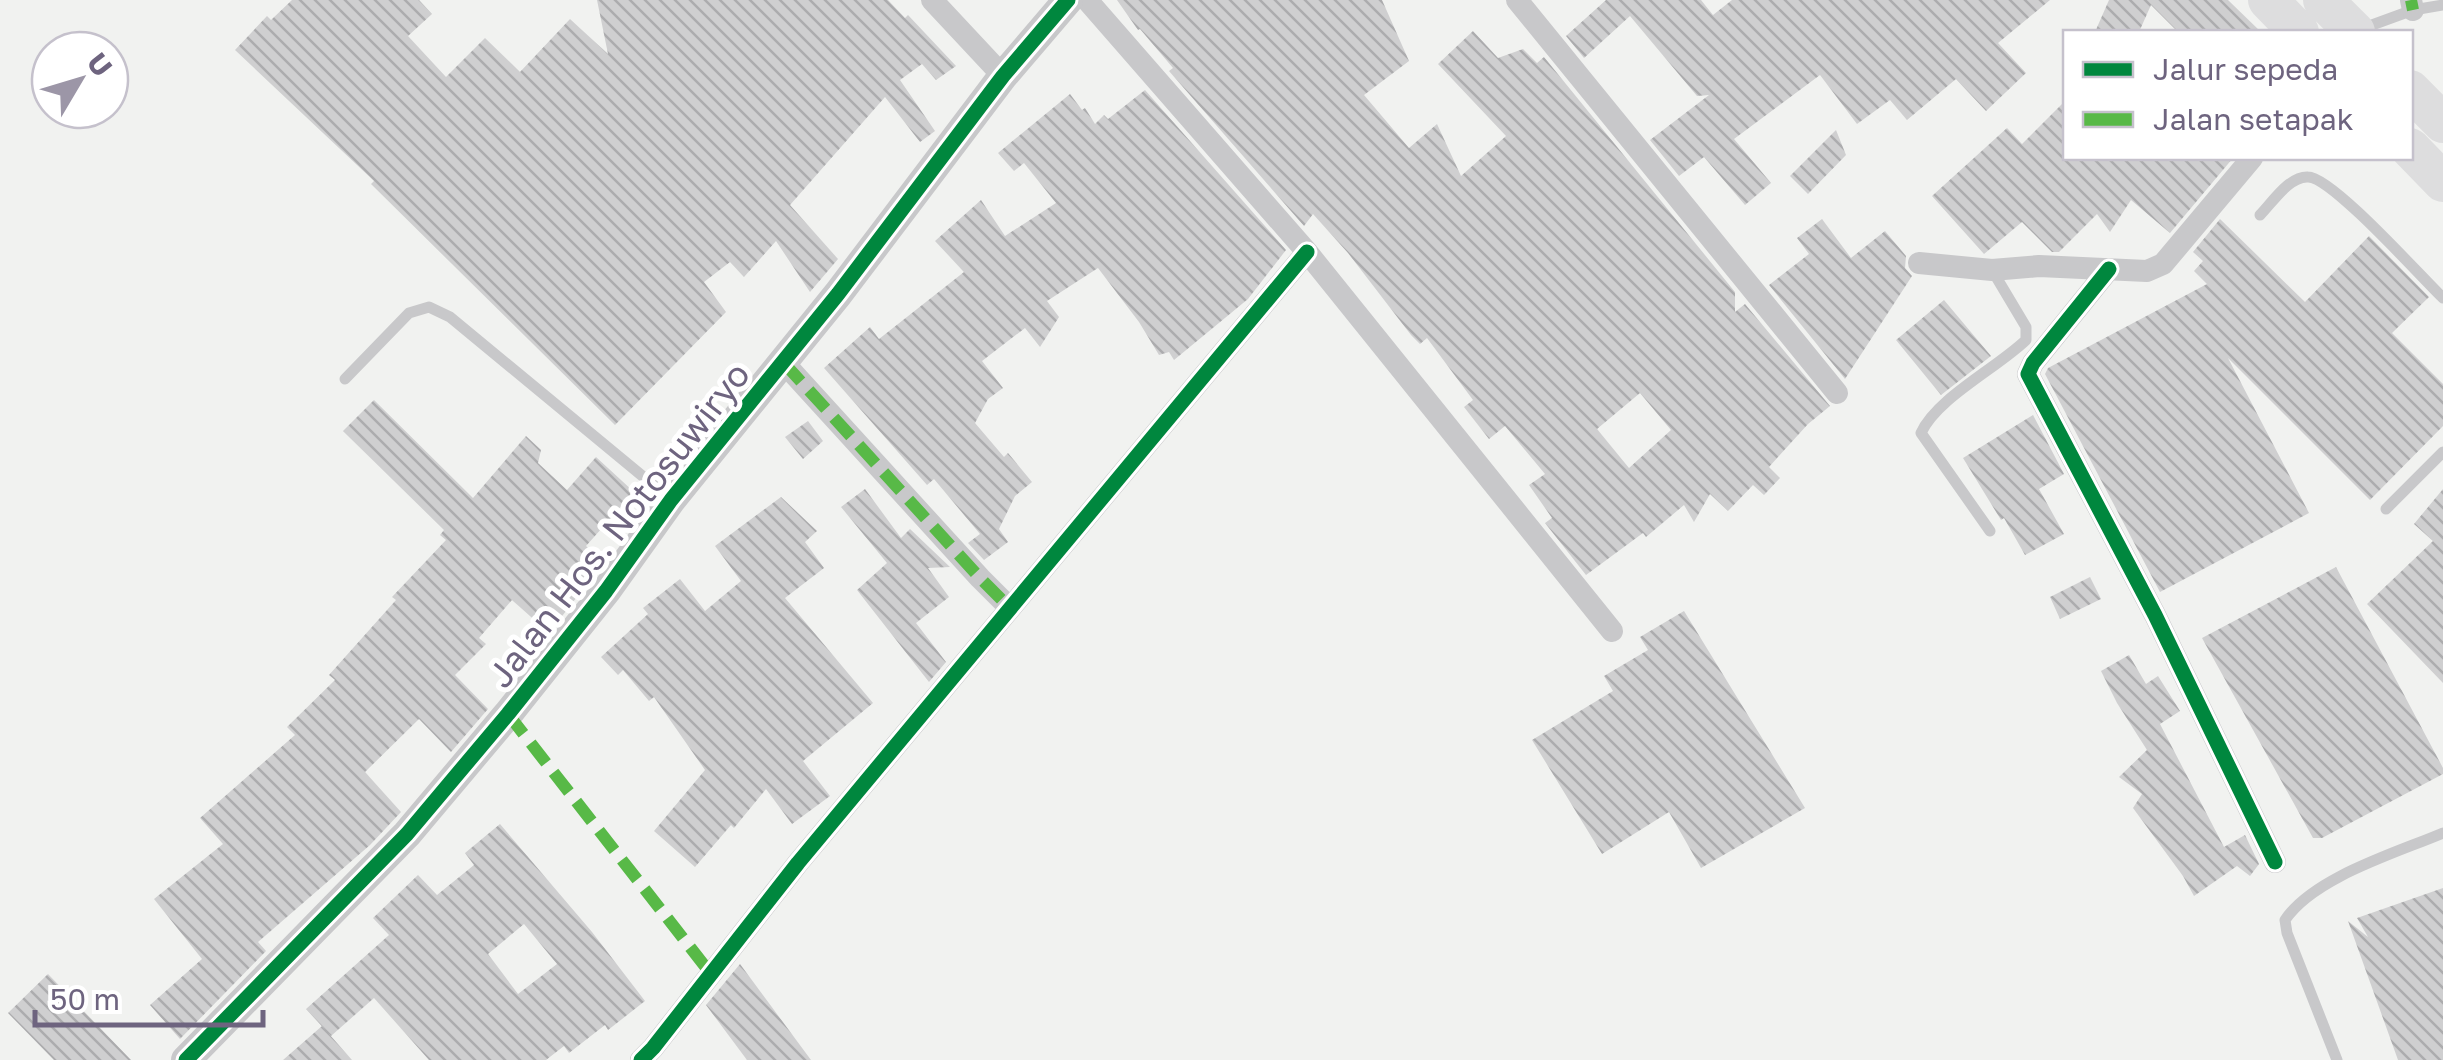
<svg xmlns="http://www.w3.org/2000/svg" width="2443" height="1060" viewBox="0 0 2443 1060" font-family="'Golos Text',sans-serif">
	<style>
		.building { fill: url(#building-back-hatch); fill-rule: evenodd }
		.lines { fill: none; stroke-linecap: round; stroke-linejoin: round }
		.service { stroke: #c8c8ca; stroke-width: 11 }
		.minor { stroke: #c8c8ca; stroke-width: 22 }
		.tertiary { stroke: #c8c8ca; stroke-width: 30 }
		.trunk { stroke: #ddddde; stroke-width: 40 }
		.quiet { stroke: #58b947; stroke-width: 12; stroke-dasharray: 25 12; stroke-linecap: butt }
		.cycleway-casing { stroke: #fff; stroke-width: 21 }
		.cycleway { stroke: #00873e; stroke-width: 15 }
		.labels { text-anchor: middle; stroke-width: 10; stroke-linejoin: round; paint-order: stroke }
		.street-label { font-size: 35px; fill: #6e647f; stroke: #fff }
	</style>
	<defs>
		<pattern id="building-back-hatch" width="6" height="6" patternUnits="userSpaceOnUse" patternTransform="scale(2.5)"><rect width="6" height="6" fill="#cfcfd0"/><path d="M-1 5l2 2M0 0l6 6M5-1l2 2" fill="none" stroke="#acacae"/></pattern>
	</defs>
	<rect width="100%" height="100%" fill="#f1f2f0"/>
	<path class="building" d="M292,0h127l13,14 -24,22 38,41 39,-39 35,34 50,-53 38,35 -11,-54h291l17,18 3,-3 48,51 -20,14 -14,-16 -22,16 35,51 -15,11 -35,-45 -95,108 48,54 -28,33 -34,-51 -32,36 -14,-15 -26,20 22,30 -111,113 -244,-241 3,-3 -139,-131 32,-34 4,4z
		M1117,0h265l27,61 -45,34 45,53 28,-24 24,52 45,-40 -68,-72 35,-33 25,27 25,-9 14,14 7,-6 191,235v20l10,-8 85,102 -22,18 -39,43 11,11 -16,17 -11,-10 -25,26 -18,-17 -16,28 -10,-17 -38,32 -3,-4 -57,42 -41,-52 7,-5 -23,-33 16,-11 -40,-48 -16,13 -25,-32 9,-7 -46,-62 -7,6 -9,-9 -63,-82 -35,-39 -9,12 -135,-155 4,-3 -33,-39 -2,1zM1640,393l31,37 -42,38 -32,-39z
		M1606,0h95l12,15 19,-15h318l-52,43 28,30 -40,38 -30,-32 -49,41 -17,-20 -33,24 -37,-49 -86,64 37,44 -26,22 -41,-48 -25,19 -29,-36 59,-45 -12,1 -67,-80 -46,42 -18,-22z
		M2109,0h119l33,32h-83l-27,-27 -12,27h-44z
		M1145,90l141,160 -38,49 -74,61 -5,-8 -10,3 -20,-33 -41,-54 -51,33 12,16 -19,30 -15,-19 -43,33 21,27 -15,11 -13,24 29,34 4,-4 24,29 -17,14 -16,33 9,13 -24,18 -16,-17 12,-9 -46,-55 -7,6 -103,-117 46,-41 9,12 85,-67 -29,-31 46,-41 24,36 51,-33 -32,-40 -10,8 -16,-18 72,-59 12,16 3,-2 10,16 9,-9 4,4z
		M2066,100v58h167l-63,75 -39,-33 -21,32 -13,-18 -38,38h-7l-30,-30 -38,32 -52,-58 75,-68 15,16z
		M1836,130l10,25 -38,39 -18,-18z
		M1822,219l29,39 34,-27 21,25 -1,12 7,8 -67,103 -76,-94 40,-31 -12,-16z
		M2220,219l85,83 64,-66 60,61 -37,36 51,51v42l-73,74 -142,-142 81,155 -149,79 -115,-218 3,-6 159,-84 -13,-13 9,-10 -10,-9z
		M1944,300l47,56 -50,39 -45,-55z
		M374,400l99,98 53,-62 15,14 -3,13 29,27 29,-33 38,35 -48,54 18,16 -55,71 -37,-33 -33,38 7,6 -31,31 33,34 -37,43 -32,-33 -54,53 36,40 -31,33 -112,97 8,9 -86,88 -30,-34 52,-46 -48,-60 69,-55 -23,-26 95,-83 -8,-8 48,-47 -6,-5 67,-75 -4,-3 54,-57 -6,-5 4,-5 -101,-99z
		M2033,415l31,59 -25,15 25,45 -39,21 -21,-37 -3,2 -38,-62z
		M808,421l15,20 -20,18 -18,-22z
		M865,489l36,49 9,-9 40,38 -22,1 21,29 -33,26 30,39 -17,20 -72,-92 30,-27 -46,-56z
		M2443,489v194l-76,-79 66,-63 -19,-17z
		M781,497l36,34 -12,11 19,26 -39,30 88,105 -70,58 27,35 -38,28 -26,-35 -32,39 -3,-3 -36,42 -41,-36 51,-61 -51,-73 -5,4 -26,-31 -5,5 -17,-18 47,-43 -5,-6 37,-29 25,32 36,-30 -26,-35z
		M2336,567l107,201v6l-121,64h-9l-111,-200z
		M2090,577l11,22 -41,20 -10,-22z
		M1684,611l121,197 -104,60 -32,-56 -67,42 -70,-114 81,-49 -9,-15 44,-26 -8,-13z
		M2129,655l17,29 12,-8 22,35 -20,13 64,123 21,-12 14,29 -9,12 -13,-10 -43,30 -11,-20 -50,-68 9,-14 -23,-17 28,-27 -30,-47 -16,-32z
		M500,824l92,108 53,69 -37,29 -3,-5 -36,28 -5,-7 -18,14h-117l-55,-62 -43,38 -25,-27 83,-74 -16,-17 45,-43 19,20 37,-30 -9,-12zM524,924l33,40 -39,30 -30,-40z
		M2443,888v172h-45l-50,-139 20,16 -11,-19z
		M740,964l71,96h-64l-41,-55z
		M48,974l83,86h-77l-46,-47z
		M322,1026l30,34h-69z"/>
	<g class="lines">
		<path class="service" d="M2361,29l52,-19 30,-5
			M2260,215c12,-12 29,-39 48,-38 24,0 113,100 135,121
			M345,379l64,-66 20,-6 21,10 219,181
			M2386,509l57,-57
			M1990,531l-69,-98c16,-35 76,-65 105,-93v-13l-34,-57
			M2337,1060l-50,-127 -2,-13c29,-43 111,-67 158,-87"/>
		<path class="minor" d="M932,0l71,76
			M1087,0l220,252 305,379
			M1517,0l320,393
			M2411,0l2,10
			M1919,263l73,7 47,-4 108,5 16,-7 89,-106
			M2109,269l-76,94 -5,11 127,241 120,247
			M784,363l196,215 30,30
			M641,1060l12,-12 145,-185 509,-611"/>
		<path class="tertiary" d="M186,1060l221,-226 101,-120 98,-123 65,-91 167,-206 165,-218 65,-76"/>
		<path class="trunk" d="M2268,0l31,32
			M2323,0l32,32
			M2410,90l33,33
			M2410,148l33,34"/>
		<path class="quiet" d="M2411,0l2,10
			M784,363l196,215 30,30
			M508,714l203,260"/>
		<defs>
			<path id="cycleway" d="M2109,269l-76,94 -5,11 127,241 120,247
				M186,1060l221,-226 101,-120 98,-123 65,-91 167,-206 165,-218 65,-76
				M641,1060l12,-12 145,-185 509,-611"/>
		</defs>
		<use href="#cycleway" class="cycleway-casing"/>
		<use href="#cycleway" class="cycleway"/>
	</g>
	<g class="labels">
		<g class="street-label">
			<text transform="translate(619 525) rotate(-52)" y="12">Jalan Hos. Notosuwiryo</text>
		</g>
	</g>
	<rect x="2063" y="30" width="350" height="130" fill="#ffffff" stroke="#c5c1cc" stroke-width="2.5"/>
	<rect x="2083" y="62" width="50" height="15" fill="#00873e" stroke="#c5c1cc" stroke-width="2.5"/>
	<text x="2153" y="80" font-size="30" fill="#6e647f">Jalur sepeda</text>
	<rect x="2083" y="112" width="50" height="15" fill="#58b947" stroke="#c5c1cc" stroke-width="2.5"/>
	<text x="2153" y="130" font-size="30" fill="#6e647f">Jalan setapak</text>
	<g transform="translate(80 80) rotate(52)"><circle r="48" fill="#ffffff" stroke="#c5c1cc" stroke-width="2.5"/>
	<path d="M0-8L18 38L0 25L-18 38Z" fill="#9c96a7"/>
	<text y="-15" font-size="28" font-weight="bold" text-anchor="middle" fill="#6e647f">U</text>
	</g>
	<path d="M35 1010v15h228v-15" fill="none" stroke="#6e647f" stroke-width="5"/>
	<text x="50" y="1010" font-size="30" fill="#6e647f" stroke="#ffffff" stroke-width="8" paint-order="stroke">50 m</text>
</svg>
